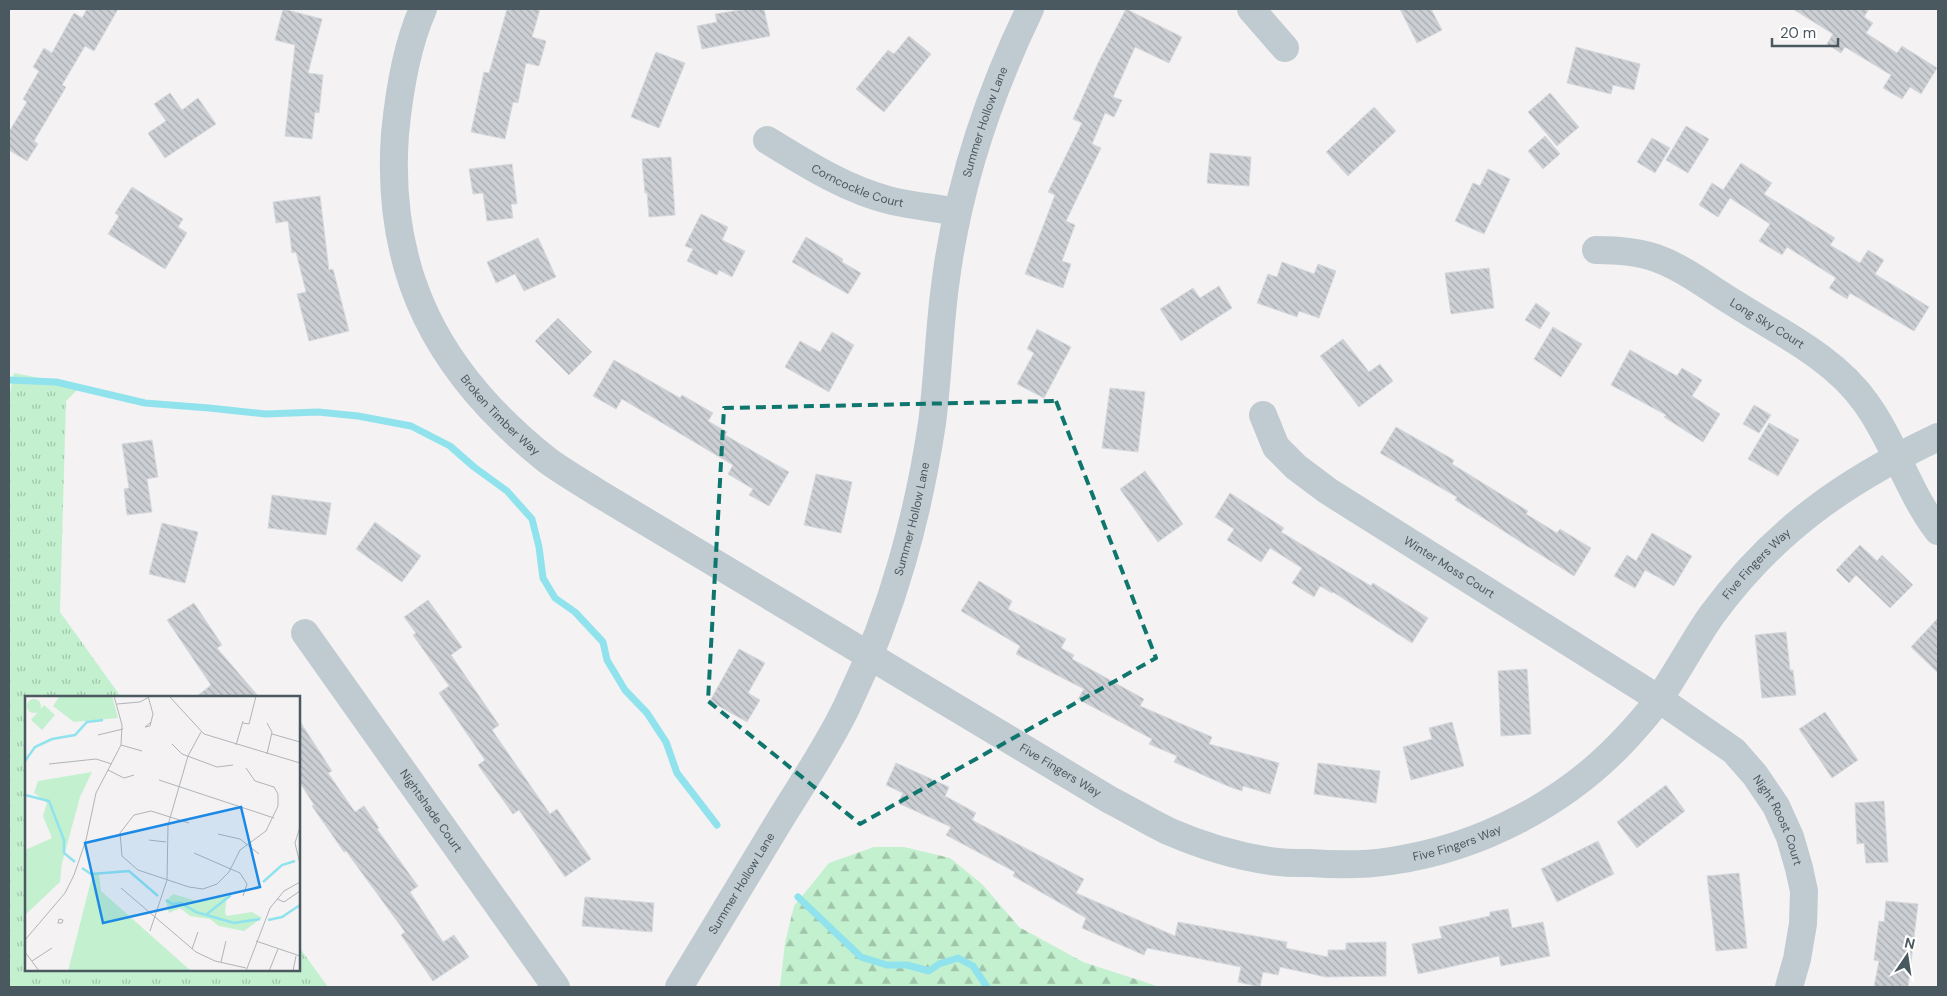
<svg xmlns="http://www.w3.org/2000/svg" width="1947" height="996" viewBox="0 0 1947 996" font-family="'DM Sans',sans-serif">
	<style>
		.grass { fill: url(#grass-tufts) }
		.forest { fill: url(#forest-firs) }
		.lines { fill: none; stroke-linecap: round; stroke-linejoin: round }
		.stream { stroke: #90e3ed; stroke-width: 7 }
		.building { fill: url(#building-back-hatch); stroke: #d6d9dd }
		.minor { stroke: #c0cbd1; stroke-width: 28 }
		.marked { fill: none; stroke: #0f766e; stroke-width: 4; stroke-dasharray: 10 6; stroke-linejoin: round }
		.labels { text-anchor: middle; stroke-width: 4; stroke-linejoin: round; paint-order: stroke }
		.street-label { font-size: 12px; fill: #4a5860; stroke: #fff }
		.inset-river { fill: none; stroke: #90e3ed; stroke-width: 2.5 }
		.inset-road { fill: none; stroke: #b0b4b8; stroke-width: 1 }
		.view { fill: #1c89e5; fill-opacity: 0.15; stroke: #1c89e5; stroke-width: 2.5 }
		.inset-edge { fill: none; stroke: #4a5860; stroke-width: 2.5 }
	</style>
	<defs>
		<pattern id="grass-tufts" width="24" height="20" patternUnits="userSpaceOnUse" patternTransform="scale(1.25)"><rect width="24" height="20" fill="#c3f0cf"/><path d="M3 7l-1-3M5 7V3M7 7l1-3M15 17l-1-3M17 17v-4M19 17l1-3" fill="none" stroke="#a0c5ab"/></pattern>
		<pattern id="forest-firs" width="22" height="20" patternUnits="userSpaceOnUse" patternTransform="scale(1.25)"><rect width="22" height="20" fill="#c3f0cf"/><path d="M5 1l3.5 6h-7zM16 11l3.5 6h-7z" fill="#a0c5ab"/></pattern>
		<pattern id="building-back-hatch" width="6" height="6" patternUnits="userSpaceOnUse" patternTransform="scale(1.25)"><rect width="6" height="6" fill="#ccd0d4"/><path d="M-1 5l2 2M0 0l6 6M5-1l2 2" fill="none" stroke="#a8acaf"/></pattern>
	</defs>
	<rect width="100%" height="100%" fill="#f4f2f3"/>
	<path class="grass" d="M14,373l67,13 -15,15 -6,211 61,85h-95v273h273v-23l29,40h-319v-590z"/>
	<path class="forest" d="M874,847h30l46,11 32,26 37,43 64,35 77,25h-380l5,-44 9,-37 35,-43z"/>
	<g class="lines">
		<path class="stream" d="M9,380l47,2 89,21 64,5 57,6 52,-2 40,4 53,10 39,20 24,21 33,24 25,28 7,28 4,31 12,20 20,14 28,30 4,18 18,30 22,23 19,29 11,31 40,52
			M798,897l63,60 26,8h20l22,6 10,-7 19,-6 15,8 14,21"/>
	</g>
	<path class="building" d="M87,9h31l-24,42 -9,-5 -23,39 4,2 -32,54 4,3 -11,17 -18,-11v-18l18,-30 -4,-3 16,-28 -6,-4 11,-19 8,5 22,-40 8,5z
		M283,9l39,10 -14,54 15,2 -4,38 -4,-1 -3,27 -27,-3 10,-91 -20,-5z
		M507,9h33l-8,28 14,4 -7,25 -13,-3 -8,40 -5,-1 -8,37 -34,-7 13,-60 5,1z
		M746,9h18l6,27 -68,13 -5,-23 20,-4 -2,-8z
		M1126,9l56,28 -13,26 -34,-16 -22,50 9,3 -8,17 -9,-4 -13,31 9,4 -35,73 9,4 -13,36 9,3 -8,24 -38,-14 30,-79 -7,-3 34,-69 -9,-4 25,-56z
		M1400,9h31l11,21 -25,13z
		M1793,9h76l-5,8 9,6 -7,10 31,20 5,-7 35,22 -16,26 -11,-7 -8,12 -19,-11 8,-13 -46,-28 -4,6 -14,-9 6,-10z
		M909,36l22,18 -47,58 -28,-23 32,-39 6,4z
		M1576,47l64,17 -6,26 -21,-5 -2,9 -44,-11z
		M656,52l29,11 -26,65 -28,-11z
		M170,93l12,17 16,-12 18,26 -51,34 -17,-25 18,-12 -12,-17z
		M1550,93l29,34 -22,19 -29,-34z
		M1374,107l22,24 -48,45 -22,-24z
		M1686,126l23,13 -21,34 -22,-13z
		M1545,136l15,18 -17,15 -15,-18z
		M1652,138l18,10 -15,25 -18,-11z
		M1210,153l41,4 -2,29 -42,-3z
		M671,157l4,58 -26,2 -2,-24h-2l-3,-34z
		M1741,163l31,20 -8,11 71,44 -5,7 30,18 8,-13 16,10 -9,14 54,33 -15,24 -64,-38 -3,6 -18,-11 7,-10 -49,-31 -5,8 -23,-14 11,-17 -40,-26 -12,19 -19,-12 13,-22 11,7z
		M512,164l5,40h-6l2,14 -26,3 -4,-28 -10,1 -4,-25z
		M1488,169l22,10 -26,55 -29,-13 18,-38 7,3z
		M132,187l51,32 -5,8 9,6 -22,36 -57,-35 11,-18 -4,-3z
		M320,196l9,74 4,-1 16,62 -40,10 -12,-47 9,-2 -10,-40 -4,1 -4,-32 -12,2 -3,-21z
		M701,214l27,13 -6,13 23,11 -13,26 -13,-7 -2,5 -30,-14 6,-12 -8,-3z
		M806,237l37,22 -1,3 19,11 -13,21 -56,-32z
		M538,238l18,39 -32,14 -9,-17 -19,9 -9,-21z
		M1282,262l32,12 4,-10 18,7 -17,47 -20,-7 -2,6 -40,-14 11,-29 9,3z
		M1489,268l5,40 -43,6 -6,-41z
		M1219,286l13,22 -51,33 -21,-32 33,-21 7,10z
		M1536,303l14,10 -10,16 -15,-9z
		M558,318l34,34 -23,23 -34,-34z
		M1553,327l29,17 -21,33 -27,-18z
		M1037,329l34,18 -27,51 -27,-14 17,-31 -7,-4z
		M832,332l22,13 -25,47 -44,-25 15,-26 20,11z
		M1343,339l26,33 11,-8 13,17 -34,26 -39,-51z
		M1630,350l47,26 5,-8 20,12 -10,16 28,18 -17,28 -39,-25 2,-2 -55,-30z
		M614,360l66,38 2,-3 31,18 -5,8 19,11 -2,3 64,37 -20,34 -20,-11 4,-6 -25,-15 5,-9 -111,-66 -6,10 -23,-13z
		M1110,388l35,4 -7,60 -36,-4z
		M1754,405l17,10 -12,18 -16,-9z
		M1769,423l30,17 -21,36 -30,-17z
		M1396,427l58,33 -2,4 76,47 -2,3 31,19 3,-4 31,19 -17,28 -119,-76 2,-3 -77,-44z
		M152,440l6,37 -11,2 5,33 -25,3 -3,-26 5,-1 -7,-44z
		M1145,471l38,53 -25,18 -38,-53z
		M816,474l36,8 -11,51 -37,-8z
		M1230,493l54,35 -3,4 90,54 2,-3 55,35 -16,25 -79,-51 -1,1 -12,-7 -6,11 -22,-14 10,-15 -32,-20 -9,14 -34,-22 7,-11 -19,-12z
		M272,495l59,8 -5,32 -58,-7z
		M375,522l46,34 -19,26 -46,-33z
		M162,523l36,9 -13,51 -36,-9z
		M1652,533l40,23 -18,30 -29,-16 -10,18 -21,-12 13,-21 9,6z
		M1860,545l17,16 5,-6 31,30 -23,23 -34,-33 -7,8 -13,-13z
		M979,581l33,20 -4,8 58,30 -5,9 13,7 -2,4 72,40 -4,7 72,31 -3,7 70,19 -9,31 -27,-8 -1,5 -12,-4 -56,-25 3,-6 -28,-12 3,-5 -74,-40 6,-10 -68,-35 4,-8 -59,-35z
		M428,600l34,47 -11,8 48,70 -7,5 58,84 7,-5 34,50 -26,18 -46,-67 -6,4 -35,-49 7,-5 -46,-67 10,-7 -36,-51 3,-2 -12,-16z
		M194,603l28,42 -5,3 42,49h-63l15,-12 -44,-65z
		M1938,618v55l-27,-26z
		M1786,632l4,38h3l3,25 -34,3 -7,-63z
		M739,649l26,14 -17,30 12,7 -13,22 -37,-21z
		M1527,669l4,65 -30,2 -3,-65z
		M1825,712l33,48 -26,18 -33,-49z
		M299,720l33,51 -4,2 27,39 9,-6 15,22 -2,1 41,57 -8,6 33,50 11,-7 15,22 -36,24 -32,-46 4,-3 -59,-81 -2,1 -32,-46 2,-1 -15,-24z
		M1452,722l12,44 -53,14 -8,-33 29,-8 -3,-11z
		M896,763l53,24 -4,9 31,17 -4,7 112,59 -8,14 99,43 3,-14 109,20 -1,6 42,9v-7h18v-7l40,-1v34l-60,1 -46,-10 -2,8 -15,-3 -3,15 -22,-5 3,-15 -94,-19 -3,7 -62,-27 4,-10 -73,-42 2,-4 -69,-37 5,-8 -53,-24 5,-10 -17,-8z
		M1318,763l62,8 -4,32 -62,-9z
		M1666,785l19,26 -48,37 -20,-26z
		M1884,801l4,61 -22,1 -2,-20 -7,1 -2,-41z
		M1598,841l16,33 -57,28 -16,-33z
		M1739,873l8,75 -31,3 -9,-75z
		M585,897l69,6 -2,29 -70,-6z
		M1886,901l32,3 -10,83h-34l5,-26 -5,-1 5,-39 5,1z
		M1508,909l4,19 31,-6 7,34 -49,10 -2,-10 -81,18 -6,-30 30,-6 -3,-11 51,-11v-4z"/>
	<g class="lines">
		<g class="minor">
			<path id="s1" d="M423,9c-17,38 -24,83 -28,125 -10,140 44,240 152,326 16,12 34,22 51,33l512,307c20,10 39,22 58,31 32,14 68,25 102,30 13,2 27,2 40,2 26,2 55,2 81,-2 89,-13 176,-58 237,-125 11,-12 23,-25 32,-39 18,-26 33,-55 51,-81 62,-85 134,-135 227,-179"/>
			<path d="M1251,9l34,39"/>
			<path id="s2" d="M767,140c39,24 80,50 125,61 22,5 44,7 65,11"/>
			<path id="s3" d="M1596,250c20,0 40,1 60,8 28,10 53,30 78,45 45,29 101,55 132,100 29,40 42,89 72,128"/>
			<path id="s4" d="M1263,415l13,32 20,20 32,24 331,208 75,52 21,24 21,31 14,31 9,31 5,23 -1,33 -6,35 -8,28"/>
			<path id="s5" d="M305,633l251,354"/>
			<path id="s6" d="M679,987c31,-51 62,-102 93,-154 25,-42 54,-83 75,-127 22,-46 41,-95 55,-144 13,-45 23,-92 30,-139 6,-46 7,-92 13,-137 12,-97 43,-190 85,-277"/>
		</g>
	</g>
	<path class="marked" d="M1056,401l100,257 -296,166 -152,-123 16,-293z"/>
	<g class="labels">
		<g class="street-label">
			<text dy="4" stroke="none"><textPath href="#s6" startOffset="931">Summer Hollow Lane</textPath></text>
			<text dy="4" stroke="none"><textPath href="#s2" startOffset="102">Corncockle Court</textPath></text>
			<text dy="4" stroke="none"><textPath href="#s3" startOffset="190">Long Sky Court</textPath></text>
			<text dy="4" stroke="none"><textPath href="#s1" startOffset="440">Broken Timber Way</textPath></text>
			<text dy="4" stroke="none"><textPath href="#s6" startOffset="526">Summer Hollow Lane</textPath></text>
			<text dy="4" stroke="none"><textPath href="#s1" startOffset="1945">Five Fingers Way</textPath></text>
			<text dy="4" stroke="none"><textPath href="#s4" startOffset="246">Winter Moss Court</textPath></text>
			<text dy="4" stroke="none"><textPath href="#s1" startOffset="1105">Five Fingers Way</textPath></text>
			<text dy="4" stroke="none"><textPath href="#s5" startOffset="218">Nightshade Court</textPath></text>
			<text dy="4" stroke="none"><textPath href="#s4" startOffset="668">Night Roost Court</textPath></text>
			<text dy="4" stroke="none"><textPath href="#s1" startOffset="1525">Five Fingers Way</textPath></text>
			<text dy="4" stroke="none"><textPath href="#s6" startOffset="121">Summer Hollow Lane</textPath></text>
		</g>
	</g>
	<g transform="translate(25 696)">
		<rect width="275" height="275" fill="#f4f2f3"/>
		<path d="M87,0l6,22 -44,4 -21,-16 6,-9zM37,164l-2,22 -35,33v-43zM68,177h6l2,18 90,80h-123z" fill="#c3f0cf"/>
		<path d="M67,76l-12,25 -18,66 -37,47v-60l27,-12 -9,-22 4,-13 -13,-10 4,-12zM148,198l24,7 30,-5 -2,17 2,3 25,-4 10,6 -18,13 -25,-5 -9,-7 -20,-3 -10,-8 -11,5 -3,-12z" fill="#c3f0cf"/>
		<path d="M2 10a7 7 0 1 1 14 0a7 7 0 1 1-14 0ZM19,9l11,10 -13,15 -11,-10z" fill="#c3f0cf"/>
		<path class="inset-river" d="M0,65l10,-14 17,-8 23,-4 12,-13 16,-2M0,99l24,6 15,39v13l11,9M57,172l9,6 38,-3 29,25M238,186l19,-17 13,-4M141,204l6,4 9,-1 15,9 38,11 26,-4M182,218l24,-19M243,224l14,-3 18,-12"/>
		<path class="inset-road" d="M123,0l5,18 -3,12 -5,1 6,-5M144,0l35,38 96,29M92,8l23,-2 9,-5M218,27l6,1 7,-28M247,38l28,8M73,39l25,-6M147,48l10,10 35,13 16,-2M96,49l21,6M211,49l7,-24M242,58l5,-22 -5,-9M24,68l47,-5 16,5M221,72l9,13M83,74l16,8 10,-3M134,84l115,38M164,127l-38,-12 -17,4 -14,18 2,23 16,14 51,17 14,2 14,-5 12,-12 11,-22 26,-19 12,-25v-12l-4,-7 -19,-6M275,131l-5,16 5,21M193,138l22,5 19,15M124,144l17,2M169,157l46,20 7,11 -4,12M96,192l75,64 19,9 31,7M252,203l7,3 16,-11M34,223l4,1 -1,3h-4zM125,235l17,-51 1,-55 20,-69 13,-24M0,244l40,-47 9,-18 12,-35 10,-47 25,-48 1,-20 -8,-29M231,245l44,15M167,253l6,-17M0,256l14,19M7,265l20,-13M196,266l5,-21M221,275l24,-63 14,-17 16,-9M244,275l9,-22M268,275l3,-15"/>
		<path class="view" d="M216,111l19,80 -157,36 -18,-80z"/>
		<rect width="275" height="275" class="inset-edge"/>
	</g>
	<rect width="1947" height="996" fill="none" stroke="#4a5860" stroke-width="20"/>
	<g transform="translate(1907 956) rotate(13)" stroke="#ffffff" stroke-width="4" paint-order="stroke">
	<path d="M0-4L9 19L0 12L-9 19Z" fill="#4a5860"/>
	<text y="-8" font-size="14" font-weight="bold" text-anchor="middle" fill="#4a5860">N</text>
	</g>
	<path d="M1772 38v8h66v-8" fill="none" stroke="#4a5860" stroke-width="2.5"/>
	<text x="1780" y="38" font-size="15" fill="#4a5860" stroke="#ffffff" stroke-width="4" paint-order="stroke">20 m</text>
</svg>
